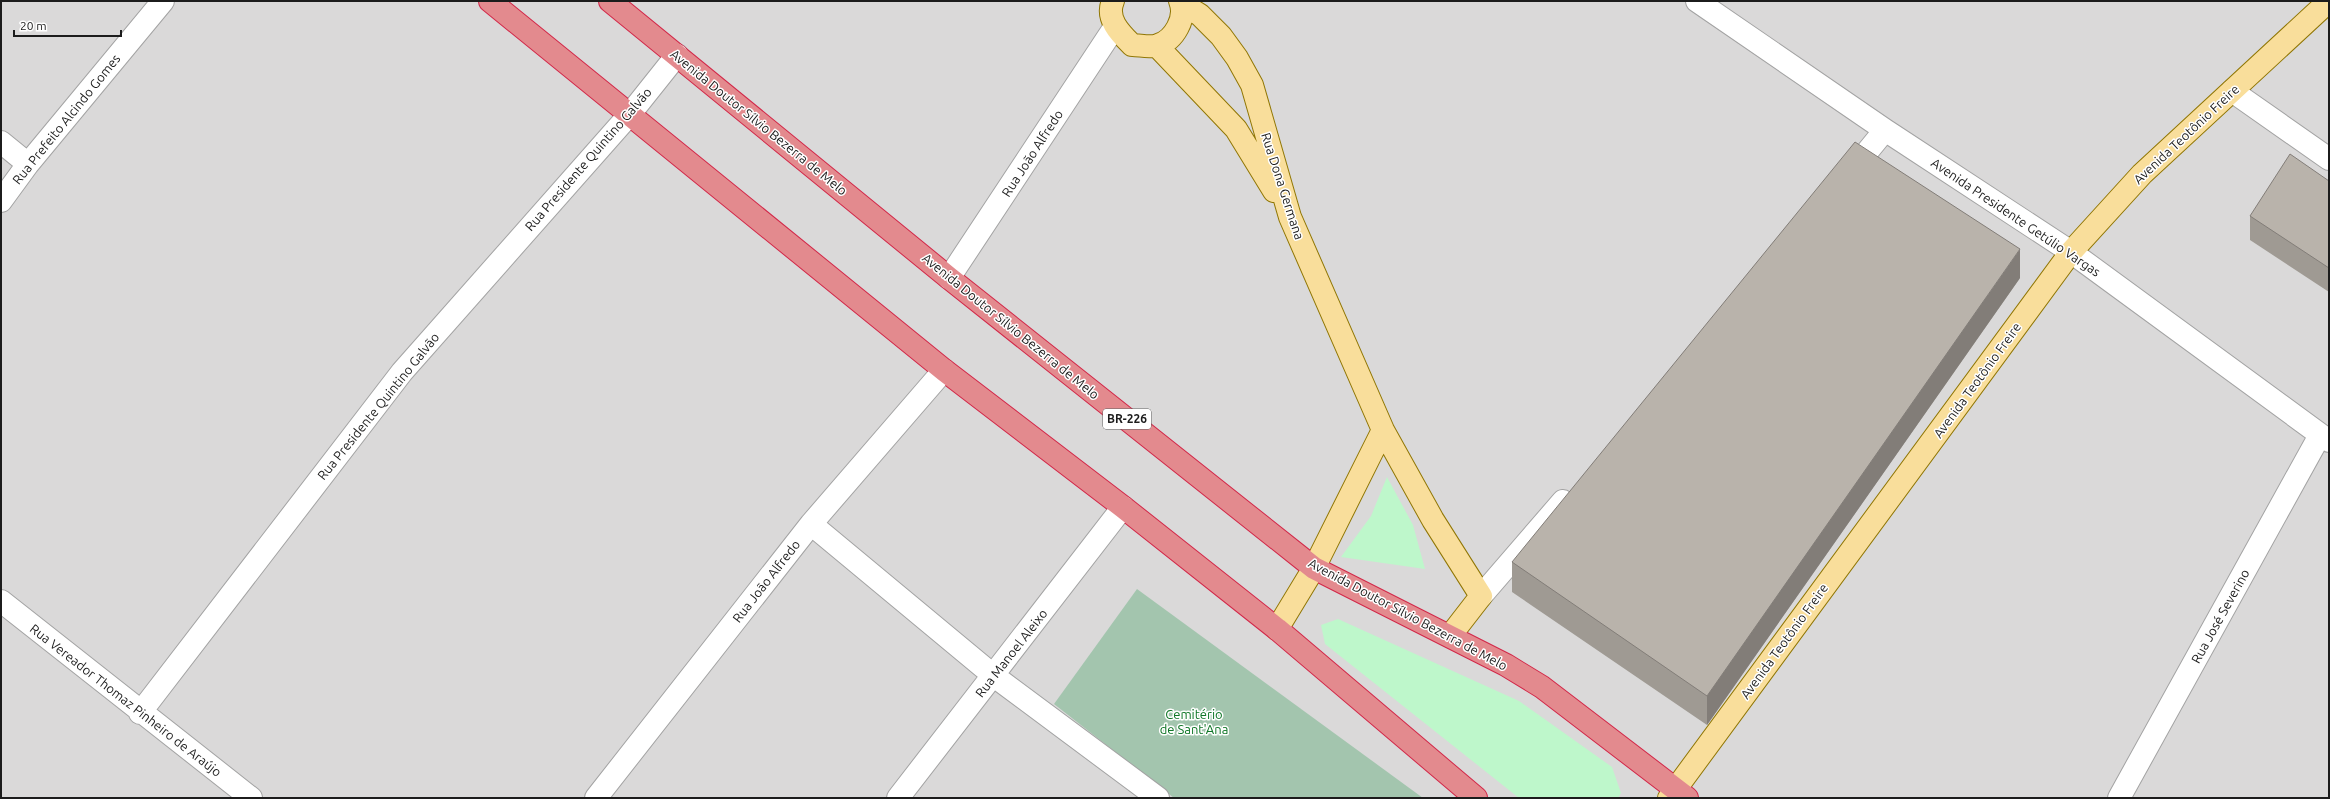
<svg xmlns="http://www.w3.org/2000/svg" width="2330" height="799" viewBox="0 0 2330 799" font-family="Ubuntu,sans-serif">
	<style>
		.residential { fill: #dad9d9 }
		.cemetery { fill: #a3c5ae }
		.park { fill: #bef7cb }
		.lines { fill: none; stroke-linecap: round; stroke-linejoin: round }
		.minor-casing { stroke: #a3a3a3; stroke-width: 24 }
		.major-casing { stroke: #907604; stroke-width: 24 }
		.highway-casing { stroke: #d22849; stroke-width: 24 }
		.minor { stroke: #fff; stroke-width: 22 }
		.major { stroke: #f9de9b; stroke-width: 22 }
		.highway { stroke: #e38a8e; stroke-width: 22 }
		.wall { fill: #9f9a93 }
		.shaded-wall { fill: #827d78 }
		.building { fill: #b9b3ab; stroke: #827d78 }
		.labels { text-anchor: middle; stroke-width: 3; stroke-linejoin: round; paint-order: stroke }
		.shield { fill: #fff; stroke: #606060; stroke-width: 1 }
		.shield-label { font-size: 12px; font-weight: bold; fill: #1c1c1c }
		.street-label { font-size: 13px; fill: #1c1c1c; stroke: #fff }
		.park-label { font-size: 13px; fill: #0e7626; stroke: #fff }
	</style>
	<rect width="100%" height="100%" fill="#edebe2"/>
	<path class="residential" d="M1,1h2328v797h-2328z"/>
	<path class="cemetery" d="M1137,589l286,209h-249l-120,-94z"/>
	<path class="park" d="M1387,477l26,48 12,44 -84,-12 30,-41z
		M1338,619l181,82 93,66 9,26 -3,5h-99l-194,-154 -4,-19z"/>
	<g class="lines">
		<defs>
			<path id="minor" d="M1697,1l188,129 186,122 258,189
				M2232,91l97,68
				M1,142l27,22
				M1849,174l36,-44
				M1,201l27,-37 135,-163
				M949,278l165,-250
				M811,524l183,152 164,122
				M1481,596l82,-95
				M1,601l250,197
				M140,713l262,-341 228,-258 47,-59
				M596,798l215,-274 133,-154
				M898,798l225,-291
				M2119,798l201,-363"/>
			<path id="major" d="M1113,1c-8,18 8,33 19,44 8,0 19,3 26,0 16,-5 29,-27 22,-44
				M1181,3l19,12 21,21 16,22 15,27 38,132 93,213 50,90 48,76 -31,40
				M1157,46l79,83 38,62
				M1277,629l37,-61 69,-138
				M1669,798l402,-546 71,-78 187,-173"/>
			<path id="highway" d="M490,1l454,369 179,137 154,122 199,169
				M610,1l339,277 365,290 192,97 36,22 145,111"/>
		</defs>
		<use href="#minor" class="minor-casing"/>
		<use href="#major" class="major-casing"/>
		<use href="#highway" class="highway-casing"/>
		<use href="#minor" class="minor"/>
		<use href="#major" class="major"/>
		<use href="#highway" class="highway"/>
	</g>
	<path class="wall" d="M2329,181v111l-79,-52v-24z
		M2020,278l-313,447 -195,-133v-30z"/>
	<path class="shaded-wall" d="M2020,249v29l-313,447v-29z"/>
	<path class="building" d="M1855,142l165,107 -313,447 -195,-134z
		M2290,154l39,27v87l-79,-52z"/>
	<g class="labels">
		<rect class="shield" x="1103" y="409" width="48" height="20" rx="3"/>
		<g class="shield-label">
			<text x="1127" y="423">BR-226</text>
		</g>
		<g class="street-label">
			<text transform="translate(66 119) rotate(-51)" y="5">Rua Prefeito Alcindo Gomes</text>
			<text transform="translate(759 122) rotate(39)" y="5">Avenida Doutor Sílvio Bezerra de Melo</text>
			<text transform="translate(2186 134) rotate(-43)" y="5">Avenida Teotônio Freire</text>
			<text transform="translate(1032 153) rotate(-57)" y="5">Rua João Alfredo</text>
			<text transform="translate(588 159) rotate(-49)" y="5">Rua Presidente Quintino Galvão</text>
			<text transform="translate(1283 186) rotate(72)" y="5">Rua Dona Germana</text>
			<text transform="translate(2016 217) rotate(34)" y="5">Avenida Presidente Getúlio Vargas</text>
			<text transform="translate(1011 326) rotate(39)" y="5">Avenida Doutor Sílvio Bezerra de Melo</text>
			<text transform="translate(1977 380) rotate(-54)" y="5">Avenida Teotônio Freire</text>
			<text transform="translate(378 406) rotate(-51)" y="5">Rua Presidente Quintino Galvão</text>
			<text transform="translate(766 581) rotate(-52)" y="5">Rua João Alfredo</text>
			<text transform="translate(1408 614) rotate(28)" y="5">Avenida Doutor Sílvio Bezerra de Melo</text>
			<text transform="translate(2220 616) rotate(-61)" y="5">Rua José Severino</text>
			<text transform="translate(1784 641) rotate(-54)" y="5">Avenida Teotônio Freire</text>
			<text transform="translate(1011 653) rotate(-52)" y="5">Rua Manoel Aleixo</text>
			<text transform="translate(126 700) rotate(38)" y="5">Rua Vereador Thomaz Pinheiro de Araújo</text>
		</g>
		<g class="park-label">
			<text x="1194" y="719">Cemitério<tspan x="1194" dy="15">de Sant'Ana</tspan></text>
		</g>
	</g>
	<rect width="2330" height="799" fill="none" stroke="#1c1c1c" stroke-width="4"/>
	<path d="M14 30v6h107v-6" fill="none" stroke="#1c1c1c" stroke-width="2"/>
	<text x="20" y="30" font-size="12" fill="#1c1c1c" stroke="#ffffff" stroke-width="3" paint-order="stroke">20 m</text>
</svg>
